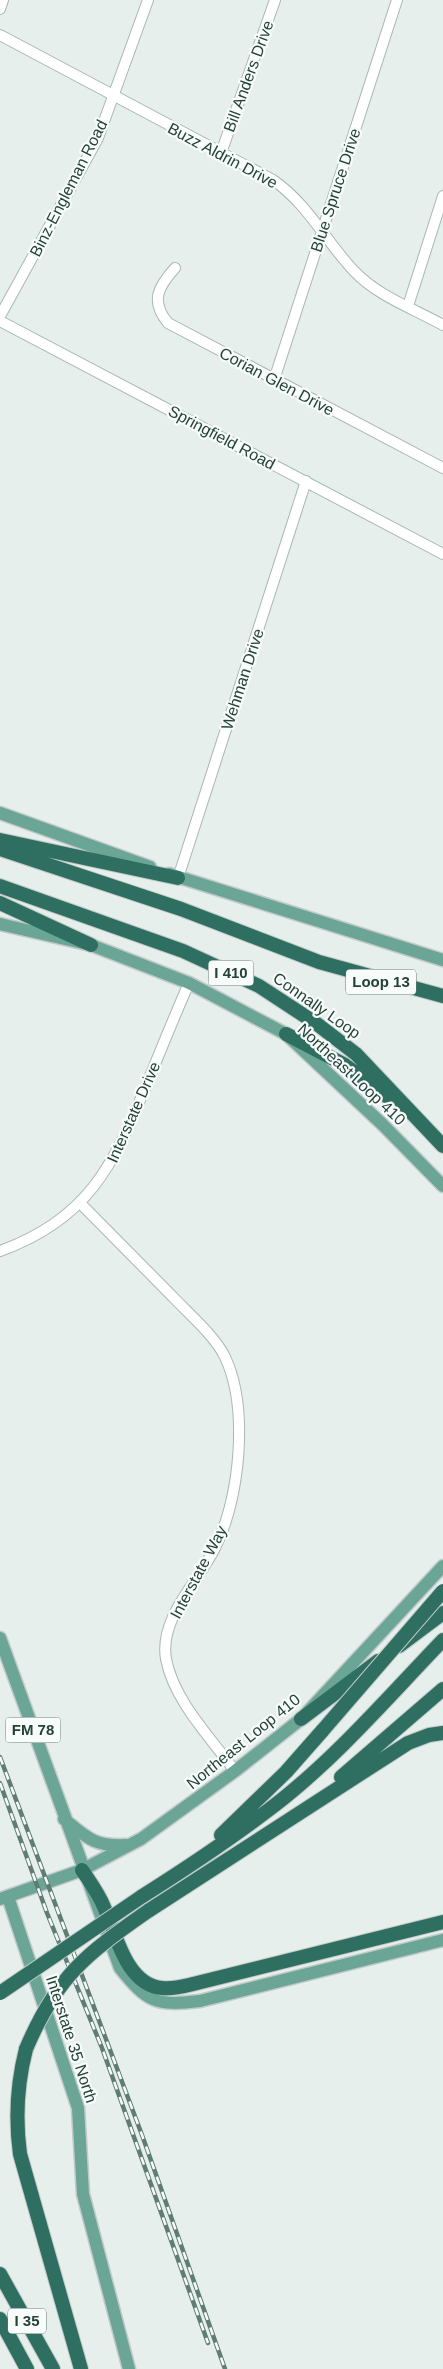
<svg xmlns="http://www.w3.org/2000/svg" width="443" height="2369" viewBox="0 0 443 2369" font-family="Arial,sans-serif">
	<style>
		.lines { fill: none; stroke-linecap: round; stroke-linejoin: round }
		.minor-casing { stroke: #a8b8b2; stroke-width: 12 }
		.major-casing { stroke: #c2cac8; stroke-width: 15 }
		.highway-casing { stroke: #c2cac8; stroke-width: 16 }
		.minor { stroke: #fff; stroke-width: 10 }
		.major { stroke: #6aa596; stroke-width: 12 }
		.highway { stroke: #2f6f62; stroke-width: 14 }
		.rail-casing { stroke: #5f7d75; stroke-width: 4.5 }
		.rail { stroke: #f7fbf9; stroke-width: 2.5; stroke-dasharray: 8; stroke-linecap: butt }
		.highway-bridge-casing { stroke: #c2cac8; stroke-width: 16; stroke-linecap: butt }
		.highway-bridge { stroke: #2f6f62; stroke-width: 14 }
		.labels { text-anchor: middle; stroke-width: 4.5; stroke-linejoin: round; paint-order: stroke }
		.shield { fill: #f7fbf9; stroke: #637a73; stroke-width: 1 }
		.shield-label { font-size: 15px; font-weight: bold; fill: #24423a }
		.street-label { font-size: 16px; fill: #24423a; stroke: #f7fbf9 }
	</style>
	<rect width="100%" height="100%" fill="#e6efeb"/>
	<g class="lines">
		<defs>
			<path id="minor" d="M0,9l3,-9
				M0,35l273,145c35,24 53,62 82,92 23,24 59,37 88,53
				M221,153l54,-153
				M175,268c-17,19 -25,33 -7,55l275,145
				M408,306l35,-110
				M0,316l98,-178 50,-138
				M0,321l443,233
				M274,380l123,-380
				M178,878l128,-397
				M80,1203c31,31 62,63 93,94 16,17 42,39 52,60 24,51 15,142 -10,191 -17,34 -56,70 -49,111 8,42 45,79 69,112
				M0,1251c87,-31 113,-85 146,-165 14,-34 28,-69 43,-103"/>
			<path id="major" d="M0,813l150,54
				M169,874l274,86
				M0,924l91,21 98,38 97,51 97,91 60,61
				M0,1638l120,330c28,35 36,38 80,33l243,-61
				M64,1819c23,19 31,28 62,26
				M8,1897l70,211 5,86 46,175
				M0,1899l82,-29 59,-31 94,-68 66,-52 142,-153"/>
			<path id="highway" d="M0,840l178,38
				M0,849l181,60 138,53 124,34
				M0,886l183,65 76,35 58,38 39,30 87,92
				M0,903l91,42
				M286,1034l59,31 44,33
				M399,1646l44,-33
				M301,1719l77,-58
				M341,1777l102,-88
				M221,1835l65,-63 37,-42
				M82,1870c8,12 17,24 22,37 12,27 22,78 58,81 9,1 19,-1 27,-3l254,-63
				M141,1897c46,-29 91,-59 134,-92 62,-48 114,-109 168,-165
				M148,1911l260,-168 21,-8 14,-2
				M26,2049c-9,35 -11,68 -6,105l61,215
				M0,2274l53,95
				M0,2319l27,50"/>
		</defs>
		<use href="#minor" class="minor-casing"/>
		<use href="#major" class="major-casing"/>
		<use href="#highway" class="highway-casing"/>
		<use href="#minor" class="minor"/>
		<use href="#major" class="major"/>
		<use href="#highway" class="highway"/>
		<defs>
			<path id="rail" d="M0,1757l142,378 83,234
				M0,1783l47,130 55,135 106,295"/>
		</defs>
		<use href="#rail" class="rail-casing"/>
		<use href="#rail" class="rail"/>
		<defs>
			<path id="highway-bridge" d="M323,1730l120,-139
				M0,1993l141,-96
				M26,2049c31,-73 59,-94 122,-138"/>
		</defs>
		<use href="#highway-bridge" class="highway-bridge-casing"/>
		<use href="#highway-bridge" class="highway-bridge"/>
	</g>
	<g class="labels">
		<g class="shield">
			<rect x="208.5" y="960.5" width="45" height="25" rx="4"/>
			<rect x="346" y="969.5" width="70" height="25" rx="4"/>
			<rect x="5.5" y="1717.5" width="55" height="25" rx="4"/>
			<rect x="8" y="2308.5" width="38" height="25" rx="4"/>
		</g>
		<g class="shield-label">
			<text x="231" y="978">I 410</text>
			<text x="381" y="987">Loop 13</text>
			<text x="33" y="1735">FM 78</text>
			<text x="27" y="2326">I 35</text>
		</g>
		<g class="street-label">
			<text transform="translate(248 76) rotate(-70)" y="6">Bill Anders Drive</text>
			<text transform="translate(223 155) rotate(28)" y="6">Buzz Aldrin Drive</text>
			<text transform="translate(68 188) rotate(-63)" y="6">Binz-Engleman Road</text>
			<text transform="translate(335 190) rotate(-72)" y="6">Blue Spruce Drive</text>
			<text transform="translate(277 381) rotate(28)" y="6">Corian Glen Drive</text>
			<text transform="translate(222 437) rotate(28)" y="6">Springfield Road</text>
			<text transform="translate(242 679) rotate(-72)" y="6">Wehman Drive</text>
			<text transform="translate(317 1005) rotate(35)" y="6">Connally Loop</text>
			<text transform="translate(352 1074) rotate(43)" y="6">Northeast Loop 410</text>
			<text transform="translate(133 1112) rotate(-66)" y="6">Interstate Drive</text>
			<text transform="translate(198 1572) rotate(-62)" y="6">Interstate Way</text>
			<text transform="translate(243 1741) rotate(-39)" y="6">Northeast Loop 410</text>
			<text transform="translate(72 2039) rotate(72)" y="6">Interstate 35 North</text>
		</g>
	</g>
</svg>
